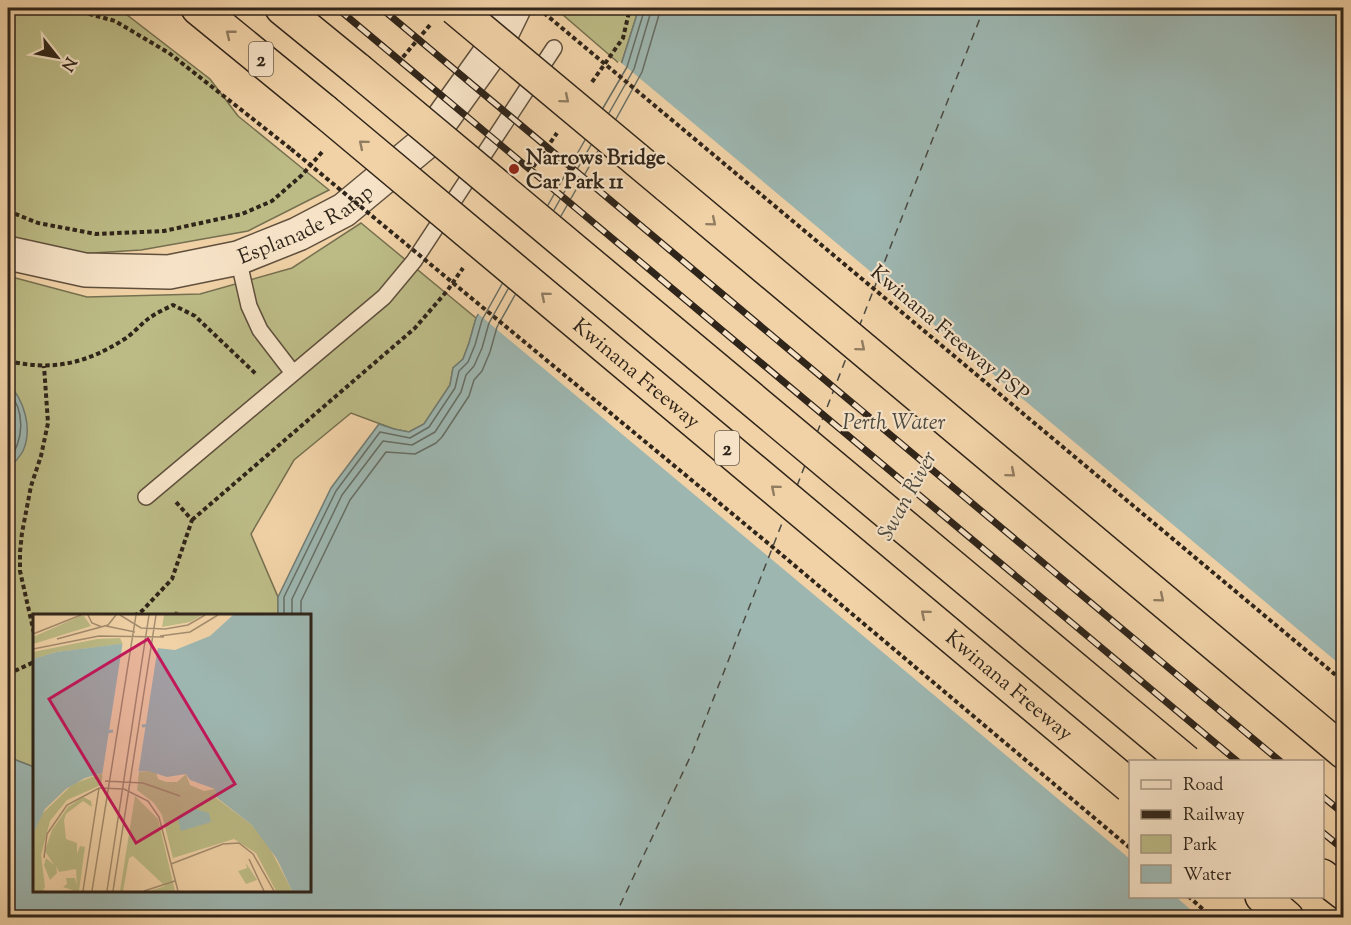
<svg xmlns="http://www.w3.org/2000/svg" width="1351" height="925" viewBox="0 0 1351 925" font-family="'Sorts Mill Goudy',serif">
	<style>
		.green { fill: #bcbb86; stroke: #767050; stroke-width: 1.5 }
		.water { fill: #9db6b0; stroke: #717c74; stroke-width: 1.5 }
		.pier { fill: #f1d2a7 }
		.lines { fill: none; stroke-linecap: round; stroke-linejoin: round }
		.shore { stroke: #666e65; stroke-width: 1.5 }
		.ferry { stroke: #4b4940; stroke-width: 1.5; stroke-dasharray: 8 6; stroke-linecap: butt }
		.service-casing { stroke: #60503d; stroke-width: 18 }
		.tertiary-casing { stroke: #60503d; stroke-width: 36 }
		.motorway-casing { stroke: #30251a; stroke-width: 36 }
		.path { stroke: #30251a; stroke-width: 4; stroke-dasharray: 4.5 3; stroke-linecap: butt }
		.service { stroke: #f6e2c6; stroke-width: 15 }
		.tertiary { stroke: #f6e2c6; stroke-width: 33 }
		.motorway { stroke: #f1d2a7; stroke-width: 33 }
		.rail-casing { stroke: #30251a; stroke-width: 7 }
		.rail { stroke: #f6e2c6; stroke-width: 4.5; stroke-dasharray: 14; stroke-linecap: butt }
		.motorway-bridge-casing { stroke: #30251a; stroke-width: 36; stroke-linecap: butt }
		.path-bridge { stroke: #30251a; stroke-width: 4; stroke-dasharray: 4.5 3; stroke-linecap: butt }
		.motorway-bridge { stroke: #f1d2a7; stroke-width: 33 }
		.oneway { stroke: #907c60 }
		.poi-dot { fill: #8f2418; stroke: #f6e2c6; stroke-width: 2 }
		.labels { text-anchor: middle; stroke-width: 4.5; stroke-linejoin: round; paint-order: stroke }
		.shield { fill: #f6e2c6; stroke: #6b5e4e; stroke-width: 1.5 }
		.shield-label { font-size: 20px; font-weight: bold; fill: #30251a }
		.poi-label { font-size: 21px; font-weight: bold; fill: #30251a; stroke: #f6e2c6; text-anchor: start }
		.street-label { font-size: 21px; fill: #30251a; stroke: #f6e2c6 }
		.water-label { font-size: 22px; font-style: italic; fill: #4b4940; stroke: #f6e2c6 }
		.inset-river { fill: none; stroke: #9db6b0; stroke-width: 3 }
		.inset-road { fill: none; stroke: #a48d6f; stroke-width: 1.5 }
		.view { fill: #c2185b; fill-opacity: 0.15; stroke: #c2185b; stroke-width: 3 }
		.inset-edge { fill: none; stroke: #30251a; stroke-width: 3 }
	</style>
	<rect width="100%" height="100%" fill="#f1d2a7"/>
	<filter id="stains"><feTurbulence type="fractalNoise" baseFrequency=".00333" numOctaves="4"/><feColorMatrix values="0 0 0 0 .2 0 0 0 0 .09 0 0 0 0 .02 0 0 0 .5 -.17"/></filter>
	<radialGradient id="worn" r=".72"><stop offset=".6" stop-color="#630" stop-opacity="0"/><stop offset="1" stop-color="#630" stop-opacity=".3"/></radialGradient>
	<path class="green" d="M8,8h110l92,71 28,37 91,74 -81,41 -107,19 -65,4 -68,-17z
		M555,8h84l-18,57z
		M361,223l115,95 -7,25 -6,16 -10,9 -3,17 -26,39 -15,8 -15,-3 -43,-16 -57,47 -43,74 27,63v19h-95l-7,-4 -5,4h-137v151l-26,-10v-481l79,21 113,-3 92,-26z"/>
	<path class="water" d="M639,8h704v820l-21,-66h-192v134l159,1 -16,20h-1265v-160l26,10v123h275v-274h-31v-19l53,-109 48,-64 15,5 15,3 15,-8 26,-39 3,-17 10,-9 6,-16 7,-25 145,-253z
		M8,383c16,17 25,45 15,68 -4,7 -10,13 -15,19z"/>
	<path class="pier" d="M619,61l724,606 1,166 -20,24h-2v-95h-192v97l-654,-547z
		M1175,896h117l-16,22h-76z"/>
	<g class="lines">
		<path class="shore" d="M603,108l24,-41 18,-59
			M609,113l25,-44 18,-61
			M616,119l26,-47 19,-64
			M548,205l37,-65
			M554,210l37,-65
			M561,216l37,-65
			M8,391c18,20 16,50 0,70
			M284,616v-19l52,-106 44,-59 30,6 19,-11 26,-39 4,-17 9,-9 7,-17 7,-25 20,-36
			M292,616v-17l50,-104 41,-54 29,4 23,-13 26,-40 5,-17 8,-9 8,-18 7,-25 19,-34
			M301,616v-15l49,-101 36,-48 29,2 21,-11 6,-6 27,-41 5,-16 8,-9 8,-19 7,-25 18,-32"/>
		<path class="ferry" d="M859,327l125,-319
			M817,433l30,-77
			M797,486l8,-21
			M614,918l79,-167 91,-233"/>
		<defs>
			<path id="service" d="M238,258l11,48 11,24 33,43
				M146,497l238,-200 30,-36 140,-213"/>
			<g id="tertiary">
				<path id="s1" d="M8,253l77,17 84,2 69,-14 60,-24 46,-24 82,-68 71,-99 17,-35"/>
			</g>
			<path id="motorway" d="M198,8l126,103
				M282,8l76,62
				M667,185l677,567
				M1322,876l22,17
				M1262,896l25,22"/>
		</defs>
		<use href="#service" class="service-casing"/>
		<use href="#tertiary" class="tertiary-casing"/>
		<use href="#motorway" class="motorway-casing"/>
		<path class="path" d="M67,8l48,13 54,32 122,96
			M398,63l32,-38
			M592,82l31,-44 7,-30
			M529,173l28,-40
			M8,211l30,12 58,11 68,-3 78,-17 30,-13 30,-26 21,-24
			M8,361c44,10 77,3 115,-21 10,-6 17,-15 25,-21 8,-6 17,-10 25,-14l22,11 62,59
			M192,520l223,-192 32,-37 16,-23
			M134,616l8,-5 30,-32 20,-59 -17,-19
			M34,633l-14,-62v-19l2,-19 9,-47 10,-30 7,-33 -4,-57
			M8,674l26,-12
			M1188,896l25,22"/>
		<use href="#service" class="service"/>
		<use href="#tertiary" class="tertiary"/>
		<use href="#motorway" class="motorway"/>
		<defs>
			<path id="rail" d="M337,8l901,754
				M381,8l900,754
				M1322,796l22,18
				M1322,832l22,18"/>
		</defs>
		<use href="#rail" class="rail-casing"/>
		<use href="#rail" class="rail"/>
		<defs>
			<g id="motorway-bridge">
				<path d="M455,8l212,177"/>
				<path d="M358,70l828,692"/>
				<path id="s2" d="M324,111l806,675"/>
			</g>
		</defs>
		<use href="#motorway-bridge" class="motorway-bridge-casing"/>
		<path class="path-bridge" d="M538,8l806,674
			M291,149l484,400 355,299"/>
		<use href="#motorway-bridge" class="motorway-bridge"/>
	</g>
	<defs><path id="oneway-chevron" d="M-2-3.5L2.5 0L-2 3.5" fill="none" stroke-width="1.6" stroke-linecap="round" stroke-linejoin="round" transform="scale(1.5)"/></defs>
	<g class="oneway">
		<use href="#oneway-chevron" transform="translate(230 34) rotate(-141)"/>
		<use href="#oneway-chevron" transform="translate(565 99) rotate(40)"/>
		<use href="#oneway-chevron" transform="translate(363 144) rotate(-140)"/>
		<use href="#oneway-chevron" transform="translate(712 222) rotate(40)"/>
		<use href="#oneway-chevron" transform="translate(545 296) rotate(-140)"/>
		<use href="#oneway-chevron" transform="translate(861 347) rotate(40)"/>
		<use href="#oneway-chevron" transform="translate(1011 473) rotate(40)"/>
		<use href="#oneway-chevron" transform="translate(775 489) rotate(-140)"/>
		<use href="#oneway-chevron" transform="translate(1160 598) rotate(40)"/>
		<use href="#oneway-chevron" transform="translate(925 614) rotate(-140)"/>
	</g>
	<circle class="poi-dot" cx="514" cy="169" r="6"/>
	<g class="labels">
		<g class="shield">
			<rect x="249" y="42" width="24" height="34" rx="4.5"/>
			<rect x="715" y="431" width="24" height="34" rx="4.5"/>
		</g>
		<g class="shield-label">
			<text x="261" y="66">2</text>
			<text x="727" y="455">2</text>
		</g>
		<g class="poi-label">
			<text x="526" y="164">Narrows Bridge<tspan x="526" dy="24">Car Park 11</tspan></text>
		</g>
		<g class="street-label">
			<text dy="7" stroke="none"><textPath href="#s1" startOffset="309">Esplanade Ramp</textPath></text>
			<text transform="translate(950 333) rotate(40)" y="7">Kwinana Freeway PSP</text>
			<text dy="7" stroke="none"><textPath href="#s2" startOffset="408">Kwinana Freeway</textPath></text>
			<text dy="7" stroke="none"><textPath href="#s2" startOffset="894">Kwinana Freeway</textPath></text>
		</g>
		<g class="water-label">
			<text x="894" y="429">Perth Water</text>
			<text transform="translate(906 495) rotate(-61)" y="8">Swan River</text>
		</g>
	</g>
	<g transform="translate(33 614)">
		<rect width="278" height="278" fill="#f1d2a7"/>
		<path d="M50,1l8,11 -58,18v-7zM131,1h38l-12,7 -28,5zM87,24l3,6 -67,8 -23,7v-7l64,-13zM115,157l8,1 2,7 8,3h11l9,-8 4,11 14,6 11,-2 1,9 36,27 16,20 24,46h-16l-20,-38 -22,-14 -61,19 -11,-43 -8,-12 -17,-13 2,-18zM70,159l-2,12 -34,15 -17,21 -9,34 4,32 -2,4h-10v-57l7,-18 33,-32zM102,182l23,23 17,72h-25l15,-5 -32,-30 -4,2 -6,33h-3zM50,183l8,4 1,6 -9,-6 -17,13 -2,6 2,19 11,4v11l3,-8 5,1 -6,44h-4l-12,-4 4,-3 -1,-6h9l2,7 -1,-16 -17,3 -3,-6 1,7 -7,7 -6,-15 2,-7 8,7 -9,-14 7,-21 16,-23zM213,249l11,17 -11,4 -8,-13 9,-3z" fill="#bcbb86"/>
		<path d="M200,1h77v276h-18l-15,-32 -25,-34 -36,-28 -1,-8 -25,-9 -4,-6 -19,3 -19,-6 -45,2 -18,5 -19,11 -21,20 -12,25v-175l23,-7 64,-8 55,6 35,-14zM163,195l13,4 2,9 -30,9 -4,-15z" fill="#9db6b0"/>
		<path d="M90,27l35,5 -20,129 -36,1z" fill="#f1d2a7"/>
		<path class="inset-river" d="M109,112l169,-20M0,144l33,-19 47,-8"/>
		<path class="inset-road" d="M55,1l4,8 10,4M87,1l21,13 24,1 23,-4 17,-10M73,12l29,6M0,20l48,-19M127,22l30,-4 28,-17M24,25l51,-14 8,-10M0,35l66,-13 65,1M72,167l38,2 37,13M11,244l3,-24 20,-29 32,-17 25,1 24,12 11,16 19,74M216,245l15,32M138,250l52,-20 16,-1 14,11 21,37M50,277l16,-103M59,277l44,-276M74,277l42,-276M80,277l43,-276M111,277l31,-10"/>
		<path class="view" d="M115,25l87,145 -99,59 -87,-144z"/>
		<rect width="278" height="278" class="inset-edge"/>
	</g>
	<rect width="1351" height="925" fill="none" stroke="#f1d2a7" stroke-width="30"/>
	<rect x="9" y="9" width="1333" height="907" fill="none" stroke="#30251a" stroke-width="3"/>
	<rect x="15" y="15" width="1321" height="895" fill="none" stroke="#30251a" stroke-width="1.5"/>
	<rect x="1129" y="760" width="195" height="138" fill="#f6e2c6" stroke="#a79681" stroke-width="1.5"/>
	<rect x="1141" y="780" width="30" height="9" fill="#f6e2c6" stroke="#a79681" stroke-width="1.5"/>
	<text x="1183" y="790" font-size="18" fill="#30251a">Road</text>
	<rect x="1141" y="810" width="30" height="9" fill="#30251a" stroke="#a79681" stroke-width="1.5"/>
	<text x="1183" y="820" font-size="18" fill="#30251a">Railway</text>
	<rect x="1141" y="835" width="30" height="18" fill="#bcbb86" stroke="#a79681" stroke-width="1.5"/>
	<text x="1183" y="850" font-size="18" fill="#30251a">Park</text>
	<rect x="1141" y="865" width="30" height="18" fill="#9db6b0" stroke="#a79681" stroke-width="1.5"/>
	<text x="1183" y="880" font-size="18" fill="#30251a">Water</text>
	<g transform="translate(57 57) rotate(121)" stroke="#f6e2c6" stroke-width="4.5" paint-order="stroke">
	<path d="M0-4.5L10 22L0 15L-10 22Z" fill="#30251a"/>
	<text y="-9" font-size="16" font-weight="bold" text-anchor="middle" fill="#30251a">N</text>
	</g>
	<rect width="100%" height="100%" filter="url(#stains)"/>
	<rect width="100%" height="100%" fill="url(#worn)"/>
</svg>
